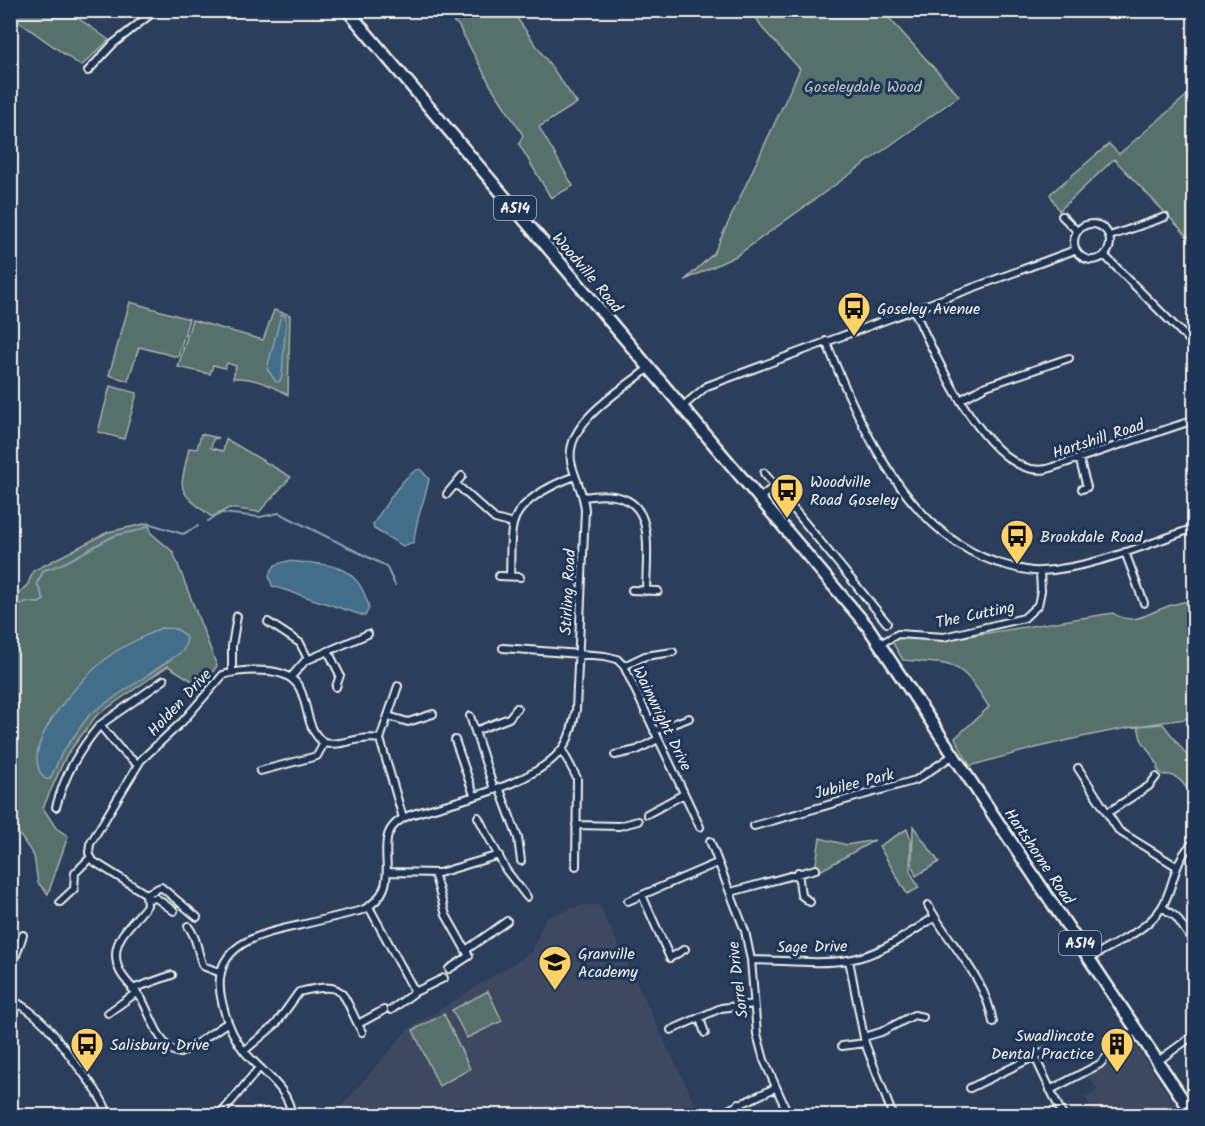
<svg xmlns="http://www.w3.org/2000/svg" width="1205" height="1126" viewBox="0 0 1205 1126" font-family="Kalam,sans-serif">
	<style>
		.built { fill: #3c4860 }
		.green { fill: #57706c; stroke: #a6b0aa; stroke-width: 1.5 }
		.water { fill: #426e89; stroke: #89a2af; stroke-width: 1.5 }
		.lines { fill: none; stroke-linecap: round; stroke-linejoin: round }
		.stream { stroke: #89a2af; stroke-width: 2 }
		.street-casing { stroke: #f4f1e8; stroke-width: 10 }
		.primary-casing { stroke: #f4f1e8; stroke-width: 15 }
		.street { stroke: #1d3557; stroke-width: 6 }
		.primary { stroke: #1d3557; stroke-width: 10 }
		.labels { text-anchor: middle; stroke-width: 6; stroke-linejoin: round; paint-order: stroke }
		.shield { fill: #1d3557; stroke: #b4b9bc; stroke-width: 1.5 }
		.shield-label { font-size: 15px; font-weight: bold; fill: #f4f1e8 }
		.park-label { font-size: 16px; fill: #bdc4bd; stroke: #1d3557 }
		.street-label { font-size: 16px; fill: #f4f1e8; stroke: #1d3557 }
		.poi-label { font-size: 16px; fill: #f4f1e8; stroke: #1d3557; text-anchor: start }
	</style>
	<rect width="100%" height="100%" fill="#2b3e5b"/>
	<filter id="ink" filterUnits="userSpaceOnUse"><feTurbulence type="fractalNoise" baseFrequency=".0167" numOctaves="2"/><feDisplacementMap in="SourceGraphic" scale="12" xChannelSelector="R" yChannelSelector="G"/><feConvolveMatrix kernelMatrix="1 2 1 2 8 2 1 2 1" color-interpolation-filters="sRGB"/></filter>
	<g filter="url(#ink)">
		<path class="built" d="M582,905h17l100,207 -2,4h-354l-3,-8 67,-78 125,-78 13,-34z
			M1128,1042h5l49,73h-86l-11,-17 13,-8 -9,-13 16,-11z"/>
		<path class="green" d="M11,10l57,1 41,29 -28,26 -70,-50z
			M438,11h74l65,92 -38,24 34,59 -22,12 -32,-54 4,-9 -32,-49 -33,-61z
			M752,11h131l76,85 -223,160 -51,24 29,-27 86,-184 -37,-40z
			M1192,91l2,3v149l-80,-84 -55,52 -9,-17 59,-50 10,10z
			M130,302l59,17 -11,38 -39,-10 -11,34 -19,-6z
			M274,310l16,5 -2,80c-18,-10 -34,-18 -55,-17l3,-12 -9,-3 -2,5 -12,-3 -3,9 -32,-7 14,-47 71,20z
			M110,386l27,7 -13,46 -26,-7z
			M201,434l18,4 -6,1 -2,9 12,3 3,-12 65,38 -32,35 -30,-4 -17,9c-38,-29 -32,-24 -23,-69l8,1z
			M149,523l2,10 22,19 44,114 -15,21 -34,-21 -72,50 -30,40 -23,52 13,20 12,8 -20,58 -10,-11 -4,-27 -23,-34 -1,-220 18,-18 5,-13 75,-39z
			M1194,600v118c-76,9 -150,26 -224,48l-15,-28 34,-31c-30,-48 -33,-42 -86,-47l-12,-20 7,-3 46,3 169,-27c21,14 34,0 53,-6 9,-4 19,-5 28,-7z
			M1163,724l23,30 8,5v40c-8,-11 -15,-27 -31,-24l-6,-6 1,-4 -17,-26 -3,-13z
			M913,826l26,36 -23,14 -4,-11z
			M907,829l4,12 -1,30 9,17 -12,6 -28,-48z
			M820,838l27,7 28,-5 -57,32 -2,-9z
			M488,991l14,30 -35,17 -15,-28z
			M444,1014l26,55 -31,17 -26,-56z"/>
		<path class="water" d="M281,315l4,1 1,6 -4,53 -2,6 -4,1 -9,-13z
			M420,469l9,10c-4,22 -14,40 -15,63l-11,4 -29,-17 -1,-5c10,-14 31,-52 47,-55z
			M287,561c41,4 71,0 82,47l-4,8 -93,-30 -3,-11 6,-10z
			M161,628c13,0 20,0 26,12l-4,11 -93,63 -28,39 -12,26h-5c-31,-32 38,-102 63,-122 15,-12 36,-20 53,-29z"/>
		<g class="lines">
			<path class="stream" d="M208,521l14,-8 38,4 19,-4 107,53 9,19
				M10,610l16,-8 13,1 5,-3 -7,-17 7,-13c25,-6 45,-22 68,-33 14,-7 23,-2 39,-13l32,10 15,-8"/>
			<defs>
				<path id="street" d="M88,71l25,-27 43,-34
					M1062,216l15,15
					M1074 242a18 18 0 1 1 36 0a18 18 0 1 1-36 0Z
					M1110,236l55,-19
					M1105,256l89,89
					M914,310c19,42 76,171 133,159l147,-49
					M826,341c34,86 85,202 183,225 11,3 21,6 32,5 52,-3 104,-26 153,-43
					M960,400l26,-14 83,-28
					M682,407l25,-21 368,-136
					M1079,458l8,29 -5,2
					M764,473l123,150
					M456,484l39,35 18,5
					M447,494l15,-18
					M584,497c74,-12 63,41 62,94
					M760,498l14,-12
					M1125,552l19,51
					M499,576l21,1
					M510,576c1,-16 -1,-35 3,-52 6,-24 41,-40 62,-48
					M632,590l26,1
					M268,622l32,21 8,16
					M880,644l18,-10 46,3 80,-19 14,-13 3,-14 -1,-19
					M503,648l102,8 12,3 7,7 76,161
					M328,651l12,24 -4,12
					M624,666l21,-10 28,-4
					M232,672v-26l5,-30
					M291,677l14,-16 63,-27
					M398,686l-18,53 23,79
					M388,716l20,6 25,-8
					M470,716l24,73
					M100,725l64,-45
					M475,731l34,-13 8,-10
					M654,731l35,-13
					M455,740l19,55
					M562,750l15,28 -1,88
					M615,755l22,-5 21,-11
					M1078,768l41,63 57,35
					M260,771l57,-15 7,-13
					M499,787l19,51 3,23
					M56,807c9,-33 23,-57 44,-82l19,23 19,17
					M1107,813l42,-27 7,-9
					M647,814l37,-20
					M478,817l28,53 21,27
					M576,825l43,1 19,-5
					M754,826l162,-46 39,-26
					M710,841l35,90 6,29 6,74 7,26 25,56
					M388,872l51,1 60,-18
					M798,872l3,23 9,7
					M434,873l12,42 23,41 -20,13
					M731,892l85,-23
					M146,894l15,-7 36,30
					M642,895l28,63 15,-9
					M147,899l9,-1 18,13
					M628,901l89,-38
					M60,902l14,-13 1,-16 15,-15
					M928,905c21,39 57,71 65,117
					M369,907l46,85
					M1162,907l14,10 18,26
					M188,926c10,13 9,26 15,40l18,7
					M466,950l41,-29
					M1090,958c23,-14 57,-27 72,-51 13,-22 11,-47 32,-65
					M751,960c32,0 66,5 97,0 32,-5 60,-26 87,-43
					M849,960l16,83 28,73
					M10,973l13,-38
					M132,989l40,-14
					M10,999c33,16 48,41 69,69 12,15 23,29 30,48
					M391,1010l24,-18 29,-14
					M108,1013l28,-20
					M700,1019l5,14
					M227,1023c-8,5 -43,30 -47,30 -20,-2 -30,-41 -39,-55 -10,-14 -25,-23 -25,-43 0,-21 20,-34 31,-50l-1,-11 -53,-33 -4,-8 1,-9 51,-84 42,-39 40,-46c15,-5 31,-5 46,-4 50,5 26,50 55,72 19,4 34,-8 56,-4
					M358,1024l26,-14
					M671,1030l50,-22 33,-4
					M864,1037l17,-5 33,-17 9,2
					M842,1046l23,-3
					M244,1051l32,-27 23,-32c49,-12 41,0 63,40
					M1035,1057l28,59
					M1158,1061l36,-26
					M970,1088l76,-37
					M1050,1090l50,-26 19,-21 18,-14
					M739,1103l6,13
					M220,1115l39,-47
					M113,1116h13
					M292,1116c-4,-30 -30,-43 -48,-65 -12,-15 -18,-31 -22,-49 -14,-57 36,-68 79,-77 20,-5 41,-10 62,-15 51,-28 -4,-75 47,-95 44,-14 124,-29 152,-66 8,-10 11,-26 14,-39l9,-200c-1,-18 -11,-32 -14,-49 -6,-39 51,-71 78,-93
					M715,1116l60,-28"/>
				<path id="primary" d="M347,10l521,617 326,489"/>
			</defs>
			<use href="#street" class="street-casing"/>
			<use href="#primary" class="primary-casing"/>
			<use href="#street" class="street"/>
			<use href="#primary" class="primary"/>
		</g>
	</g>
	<defs>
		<symbol id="bus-pin" viewBox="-11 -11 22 30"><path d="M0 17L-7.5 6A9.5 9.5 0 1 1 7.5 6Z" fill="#ffd166" stroke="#1d3557"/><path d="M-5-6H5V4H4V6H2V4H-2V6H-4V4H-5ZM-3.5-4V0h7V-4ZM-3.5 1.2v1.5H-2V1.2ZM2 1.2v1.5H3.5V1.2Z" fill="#111"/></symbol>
		<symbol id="school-pin" viewBox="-11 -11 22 30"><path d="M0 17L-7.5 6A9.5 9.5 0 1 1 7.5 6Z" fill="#ffd166" stroke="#1d3557"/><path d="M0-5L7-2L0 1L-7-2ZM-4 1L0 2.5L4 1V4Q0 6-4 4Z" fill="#111"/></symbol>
		<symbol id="building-pin" viewBox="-11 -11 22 30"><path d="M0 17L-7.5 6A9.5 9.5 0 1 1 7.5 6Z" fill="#ffd166" stroke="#1d3557"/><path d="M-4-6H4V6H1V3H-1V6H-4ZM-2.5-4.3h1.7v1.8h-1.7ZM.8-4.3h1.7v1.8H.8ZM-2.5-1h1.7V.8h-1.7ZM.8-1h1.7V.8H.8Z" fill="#111"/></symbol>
	</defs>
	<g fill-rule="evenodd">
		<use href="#bus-pin" x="835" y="289" width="38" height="52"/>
		<use href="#bus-pin" x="768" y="471" width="38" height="52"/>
		<use href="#bus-pin" x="998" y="517" width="38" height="52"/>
		<use href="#school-pin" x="536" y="943" width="38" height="52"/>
		<use href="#bus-pin" x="68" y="1025" width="38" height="52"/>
		<use href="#building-pin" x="1098" y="1025" width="38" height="52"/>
	</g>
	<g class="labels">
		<g class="shield">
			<rect x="494" y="196" width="42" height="24" rx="4.5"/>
			<rect x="1059" y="931" width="42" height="24" rx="4.5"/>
		</g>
		<g class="shield-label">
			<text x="515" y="213">A514</text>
			<text x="1080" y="948">A514</text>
		</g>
		<g class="park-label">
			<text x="863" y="92">Goseleydale Wood</text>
		</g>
		<g class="street-label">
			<text transform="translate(588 272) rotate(50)" y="6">Woodville Road</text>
			<text transform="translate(1098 438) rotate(-18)" y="6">Hartshill Road</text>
			<text transform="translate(567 592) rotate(-87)" y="6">Stirling Road</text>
			<text transform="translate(975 614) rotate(-12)" y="6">The Cutting</text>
			<text transform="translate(179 702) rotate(-47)" y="6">Holden Drive</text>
			<text transform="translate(663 718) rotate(64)" y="6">Wainwright Drive</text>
			<text transform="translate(854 783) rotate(-14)" y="6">Jubilee Park</text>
			<text transform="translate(1040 856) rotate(56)" y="6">Hartshorne Road</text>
			<text transform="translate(812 946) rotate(-1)" y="6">Sage Drive</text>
			<text transform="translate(737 980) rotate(-97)" y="6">Sorrel Drive</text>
		</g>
		<g class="poi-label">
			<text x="877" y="314">Goseley Avenue</text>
			<text x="810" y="487">Woodville<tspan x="810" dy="18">Road Goseley</tspan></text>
			<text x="1040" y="542">Brookdale Road</text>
			<text x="578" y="959">Granville<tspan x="578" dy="18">Academy</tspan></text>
			<text x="1094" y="1041" text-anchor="end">Swadlincote<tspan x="1094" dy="18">Dental Practice</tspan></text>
			<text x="110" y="1050">Salisbury Drive</text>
		</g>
	</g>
	<rect width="1205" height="1126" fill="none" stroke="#1d3557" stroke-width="36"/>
	<rect x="18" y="18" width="1169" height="1090" fill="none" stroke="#f4f1e8" stroke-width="2" filter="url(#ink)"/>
</svg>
